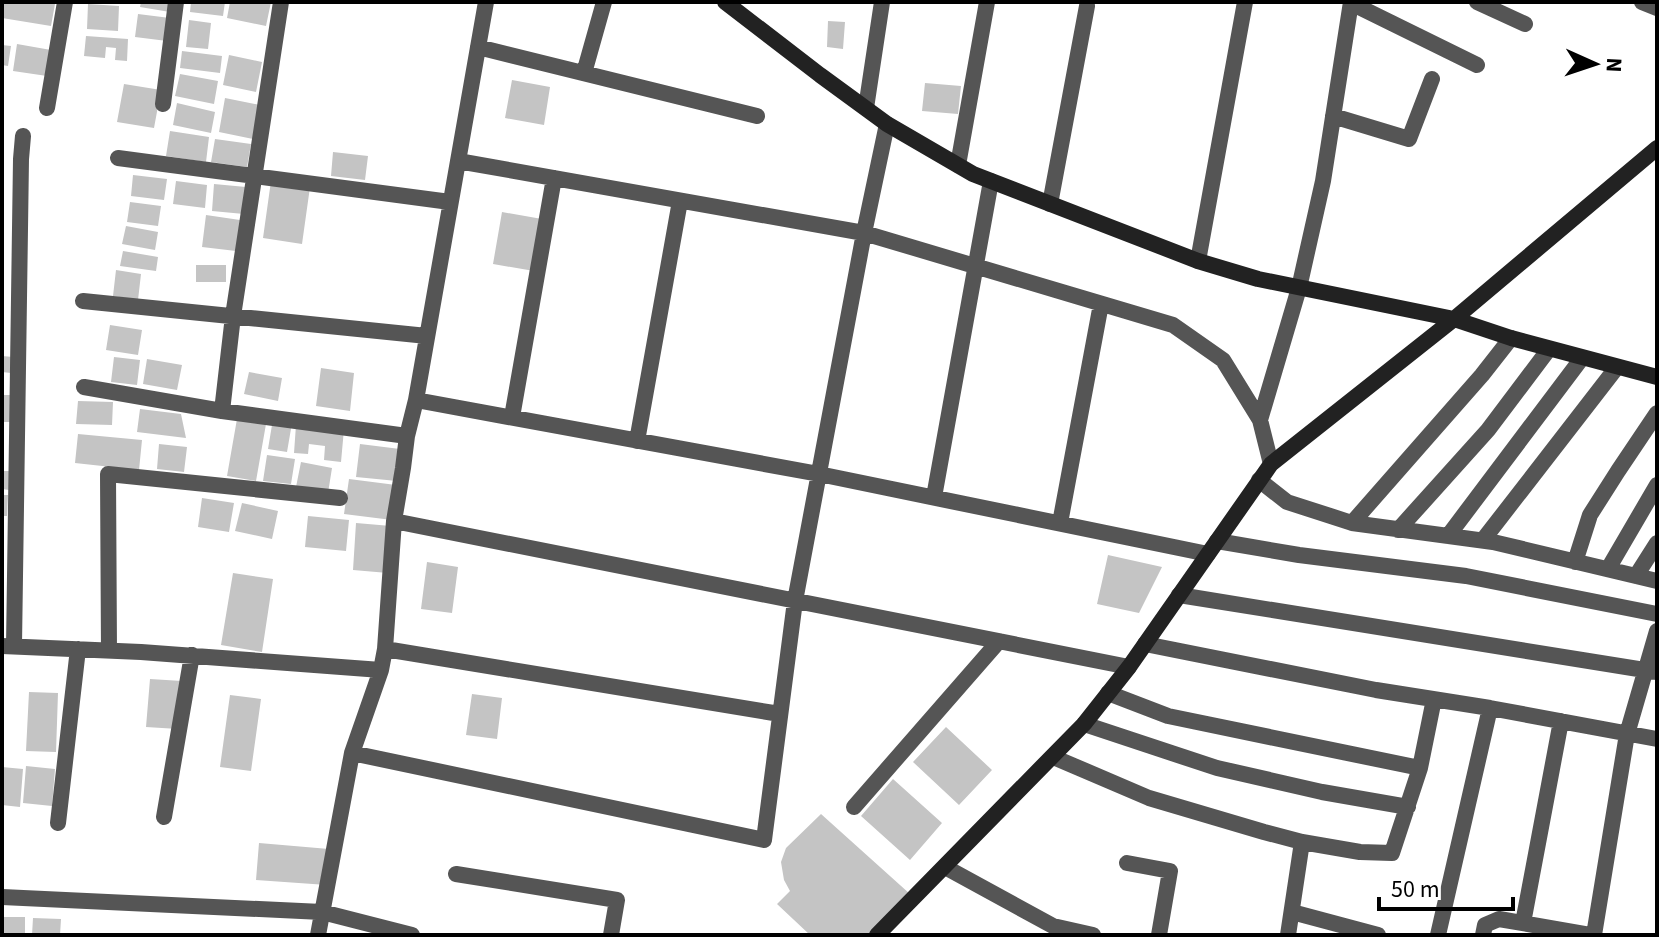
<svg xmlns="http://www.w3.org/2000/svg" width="1659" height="937" viewBox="0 0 1659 937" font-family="'Source Sans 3',sans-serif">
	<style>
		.building { fill: #c4c4c4 }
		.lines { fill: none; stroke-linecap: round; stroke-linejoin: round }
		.street { stroke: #555; stroke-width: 16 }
		.secondary { stroke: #222; stroke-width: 16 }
	</style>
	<rect width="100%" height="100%" fill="#fff"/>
	<path class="building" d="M2,2h40l13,2 -4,22 -49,-8z
		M141,2h30l-1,10 -30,-5z
		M191,2h34l-2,14 -33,-4z
		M230,2h41l-5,24 -39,-8z
		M88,4l31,2 -1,25 -31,-2z
		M138,14l32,4 -3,23 -32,-4z
		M189,20l22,3 -3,26 -22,-2z
		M828,21l17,1 -2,27 -16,-2z
		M86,36l42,3 -1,22 -12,-1 1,-12 -10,-1 -1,11 -21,-2z
		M17,44l34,6 -4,26 -34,-5z
		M2,45l9,1 -3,20 -6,-1z
		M182,51l40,5 -2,17 -40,-5z
		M229,55l33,7 -6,30 -33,-7z
		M180,74l38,7 -4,23 -39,-8z
		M512,80l38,7 -6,38 -39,-7z
		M925,83l36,3 -3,28 -36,-3z
		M124,84l37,6 -7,38 -37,-6z
		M225,98l35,7 -7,34 -34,-7z
		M177,103l38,9 -4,21 -38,-8z
		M170,131l39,6 -3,25 -40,-6z
		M215,139l36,5 -4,23 -36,-5z
		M333,152l35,4 -3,24 -34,-4z
		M133,175l34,4 -3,21 -33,-4z
		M176,181l31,4 -2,23 -32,-4z
		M271,181l39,6 -8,57 -39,-6z
		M214,184l32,3 -2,27 -32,-3z
		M130,202l31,4 -3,20 -31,-4z
		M502,212l40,7 -8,52 -41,-7z
		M206,215l34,5 -4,31 -34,-4z
		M126,226l32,6 -3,18 -33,-6z
		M123,251l35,6 -2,14 -36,-5z
		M196,265h30v17h-30z
		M116,270l25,4 -3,26 -25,-4z
		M110,325l32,5 -4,25 -32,-5z
		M2,356l11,1 -2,16 -9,-1z
		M114,357l26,3 -3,25 -26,-3z
		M147,359l35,6 -5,25 -34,-6z
		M321,368l33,5 -4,38 -34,-5z
		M249,372l33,6 -4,23 -34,-7z
		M2,395h10v27h-10z
		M78,401l35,1 -1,23 -36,-1z
		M140,409l41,5 5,24 -49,-6z
		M237,419l29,5 -10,57 -29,-5z
		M273,419l19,4 -5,29 -19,-3z
		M296,425l48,4 -3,33 -17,-2 1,-14 -16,-2 -1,10 -14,-1z
		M78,434l64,6 -3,30 -64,-7z
		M159,444l28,3 -3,25 -27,-3z
		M360,444l40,5 -3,32 -41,-4z
		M267,455l28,4 -4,25 -28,-3z
		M301,462l31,6 -4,25 -32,-6z
		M2,471h8l-1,19 -7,-1z
		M349,479l47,6 -4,35 -48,-6z
		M2,495h6l-1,21h-5z
		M202,498l32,5 -5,29 -31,-5z
		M242,503l36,8 -6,28 -37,-8z
		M308,516l41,4 -3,31 -41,-4z
		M356,523l35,3 -3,47 -35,-3z
		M1108,555l54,12 -23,46 -42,-9z
		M427,562l31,5 -6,46 -31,-4z
		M233,573l40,6 -11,73 -41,-7z
		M150,679l32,2 -4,48 -32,-2z
		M29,692l29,1 -2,59 -30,-1z
		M472,694l30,4 -5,41 -31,-4z
		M230,695l31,4 -10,72 -31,-4z
		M946,727l46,43 -33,35 -46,-43z
		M26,766l29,3 -3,37 -29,-3z
		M2,767l21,2 -3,38 -18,-2z
		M893,779l49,44 -32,37 -49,-44z
		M821,814l89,80 -38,41h-62l-33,-31 13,-13 -6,-11 -3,-18 5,-14z
		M259,843l70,6 -2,36 -71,-5z
		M2,917h23v18h-23z
		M33,918l28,1 -1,16h-28z"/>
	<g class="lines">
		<path class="street" d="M1477,2l48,22
			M1642,2l15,6
			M1351,3l126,62
			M478,47l279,69
			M584,73l20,-71
			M163,104l13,-102
			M47,108l18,-106
			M866,108l16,-106
			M1333,116l76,23 23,-60
			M118,158l332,44
			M458,161l406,72 309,92 50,35 37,60 11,44
			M958,165l29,-163
			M1050,204l37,-198
			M1198,261l47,-259
			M83,301l344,35
			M84,387l138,24 185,25
			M416,400l403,74 389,80
			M222,411l11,-95 48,-314
			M512,417l42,-239
			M1260,420l39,-132 24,-107 28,-179
			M637,441l43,-240
			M1259,480l28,22 65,21 141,19 164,39
			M934,497l57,-316
			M394,521l735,146
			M1060,523l41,-219
			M1352,523l130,-148 29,-37
			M1398,530l90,-100 61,-81
			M1448,536l134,-178
			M1483,540l134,-173
			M1217,541l82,14 167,21 191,38
			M1575,562l15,-47 28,-44 39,-58
			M1608,569l49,-84
			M1636,576l21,-33
			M1179,595l478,77
			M1145,644l231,46 114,18 167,31
			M2,646l139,6 240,18
			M14,646l7,-487 2,-23
			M385,649l395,65
			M109,651l-1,-177 232,24
			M1108,693l60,23 252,52 14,-69
			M1084,724l133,44 105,24 86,15
			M352,753l412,87 31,-239 69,-368 23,-109
			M1053,757l96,41 115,34 38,10 58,10 32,1 28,-85
			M854,807l145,-166
			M164,817l28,-162
			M58,823l20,-174
			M1127,863l43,8 -11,64
			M945,867l108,59 40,9
			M456,874l161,26 -6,35
			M2,897l320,15 90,23
			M1292,912l86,23
			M1523,923l38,-202
			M318,935l34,-182 29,-83 4,-21 9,-128 9,-53 4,-32 9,-36 70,-398
			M1288,935l14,-93
			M1438,935l52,-227
			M1483,935l2,-10 14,-6 91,16
			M1594,935l33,-201 30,-103"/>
		<path class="secondary" d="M725,2l95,73 67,49 86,50 225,87 60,18 196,40 57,19 146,39
			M877,935l207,-211 45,-57 142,-203 183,-145 203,-171"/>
	</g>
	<rect width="1659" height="937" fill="none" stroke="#000000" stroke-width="8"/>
	<g transform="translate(1595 64) rotate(93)" stroke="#ffffff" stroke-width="6" paint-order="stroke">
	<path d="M0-6L14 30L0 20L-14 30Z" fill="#000000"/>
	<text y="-12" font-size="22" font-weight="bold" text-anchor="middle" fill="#000000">N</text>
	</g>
	<path d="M1379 897v12h134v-12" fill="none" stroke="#000000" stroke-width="4"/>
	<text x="1391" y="897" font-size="24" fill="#000000" stroke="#ffffff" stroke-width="6" paint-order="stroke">50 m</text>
</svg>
